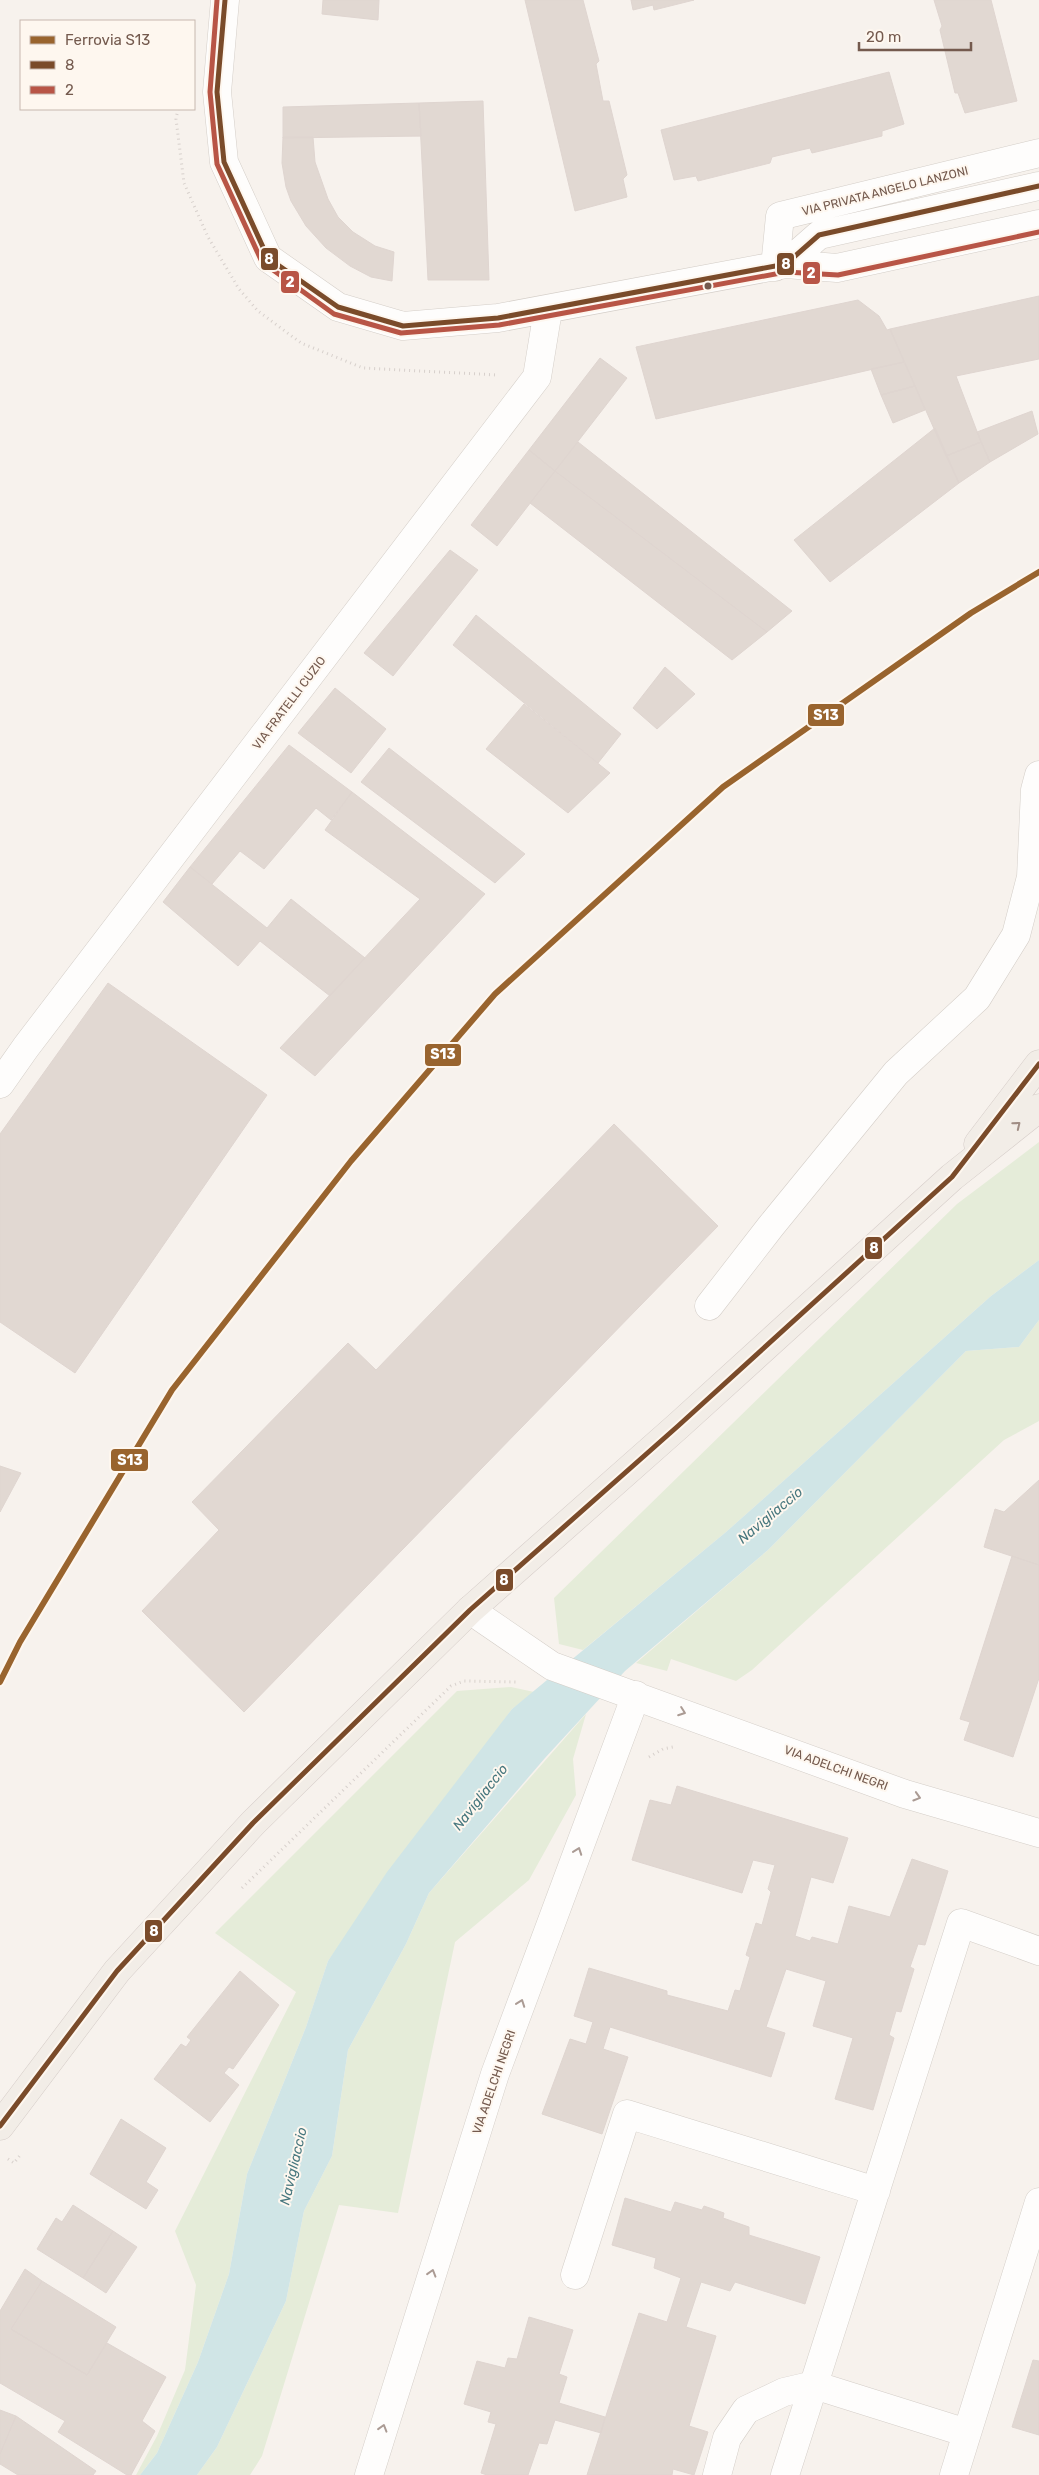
<svg xmlns="http://www.w3.org/2000/svg" width="1039" height="2475" viewBox="0 0 1039 2475" font-family="Rubik,sans-serif">
	<style>
		.green { fill: #e5ecd9 }
		.water { fill: #d0e5e6 }
		.building { fill: #e1d8d2; stroke: #dfd5d0 }
		.lines { fill: none; stroke-linecap: round; stroke-linejoin: round }
		.minor-casing { stroke: #d4cec8; stroke-width: 29 }
		.major-casing { stroke: #d5ccc8; stroke-width: 29 }
		.path { stroke: #d7d0cc; stroke-width: 3; stroke-dasharray: 1 4; stroke-linecap: butt }
		.minor { stroke: #fefdfc; stroke-width: 28 }
		.major { stroke: #f2ede7; stroke-width: 28 }
		.bus-1-casing { stroke: #fef7ef; stroke-width: 9 }
		.bus-2-casing { stroke: #fef7ef; stroke-width: 9 }
		.bus-1 { stroke: #7a4b2a; stroke-width: 5 }
		.bus-2 { stroke: #b85546; stroke-width: 5 }
		.rail-1-casing { stroke: #fef7ef; stroke-width: 10 }
		.rail-1 { stroke: #99642e; stroke-width: 6 }
		.oneway { stroke: #a08d84 }
		.oneway2 { stroke: #ab9b94 }
		.bus-dot { fill: #745a4e; stroke: #fef7ef; stroke-width: 2 }
		.labels { text-anchor: middle; stroke-width: 4; stroke-linejoin: round; paint-order: stroke }
		.street-label { font-size: 12px; fill: #745a4e; stroke: #fef7ef }
		.water-label { font-size: 14px; font-style: italic; fill: #47777e; stroke: #fef7ef }
		.line-badge { stroke: #fef7ef; stroke-width: 2 }
		.badge-label { font-size: 14px; text-anchor: middle; font-weight: bold; fill: #fff }
	</style>
	<rect width="100%" height="100%" fill="#f7f2ed"/>
	<path class="green" d="M1039,1142v118l-48,36 -265,236 -143,118 -24,-6 -5,-46 403,-394z
		M1039,1320v101l-35,19 -252,230 -16,11 -65,-22 -4,12 -31,-8 132,-113 198,-199 53,-4z
		M511,1687l23,5 -22,17 -184,252 -22,66 -59,147 -18,100 -31,88 -41,91 -17,22h-4l21,-39 28,-66 11,-85 -21,-54 121,-239 -81,-59 242,-242z
		M586,1714l-13,45 3,36 -47,85 -74,62 -57,271 -59,-8 -77,251 -12,19h-53l20,-28 69,-146 18,-90 28,-55 16,-106 58,-106 23,-51z"/>
	<path class="water" d="M1039,1260v60l-20,27 -53,4 -198,199 -143,121 -80,87 -116,135 -23,51 -58,106 -16,106 -28,55 -18,90 -69,146 -20,28h-57l17,-22 41,-91 31,-88 18,-100 59,-147 22,-66 59,-89 125,-163 214,-177 265,-236z"/>
	<path class="building" d="M323,0h56l-1,20 -56,-6z
		M525,0h58l16,61 -3,3 7,37h6l18,74 -4,4 4,18 -52,14z
		M631,0h63l-40,10 -1,-5 -20,5z
		M934,0h57l26,101 -52,12 -7,-20h-3l-15,-63 2,-4z
		M889,72l15,52 -22,7v5l-70,17 -2,-5 -38,9 -2,6 -72,18 -2,-5 -22,4 -13,-50z
		M483,101l6,179h-61l-9,-177z
		M419,103l2,33 -138,2v-31z
		M283,137h30l2,25 13,37 10,18 15,15 22,14 19,6 -2,29 -21,-4 -21,-11 -24,-18 -20,-22 -15,-25 -5,-14 -4,-24z
		M1039,296v63l-83,17 25,66 -35,14 -56,-127z
		M858,300l21,16 8,14 3,-1 14,33 -248,57 -20,-72z
		M600,358l27,20 -72,93 -26,-21z
		M904,362l11,24 -34,9 -10,-26z
		M915,386l10,24 -32,13 -12,-28z
		M1032,411l6,23 -48,28 -13,-30z
		M935,428l24,55 -129,99 -36,-42z
		M578,442l214,169 -25,21 -212,-161z
		M981,442l9,20 -31,21 -13,-27z
		M529,450l26,21 -58,75 -26,-21z
		M555,471l212,161 -35,28 -202,-157z
		M450,550l28,20 -85,106 -29,-23z
		M476,615l145,119 -23,29 -145,-118z
		M665,667l30,27 -38,35 -24,-21z
		M335,688l51,41 -35,44 -53,-40z
		M524,704l86,69 -42,40 -82,-64z
		M289,745l63,47 -21,28 -15,-12 -52,61 -24,-18 -28,33 -22,-17z
		M389,748l136,106 -30,29 -134,-101z
		M352,792l133,102 -170,182 -35,-28 140,-149 -95,-69z
		M190,867l77,61 24,-29 74,59 -35,38 -70,-55 -22,25 -75,-64z
		M108,983l159,112 -192,278 -75,-51v-188z
		M614,1124l104,102 -474,486 -102,-101 77,-81 -27,-28 156,-159 28,27z
		M0,1466l21,7 -21,39z
		M1039,1480v85l-55,-18 11,-38 9,3z
		M1012,1556l27,9v113l-26,79 -49,-17 6,-18 -10,-3z
		M677,1786l171,52 -15,45 -22,-6 -16,59 15,5 2,-4 26,7 11,-38 41,11 22,-58 36,12 -23,74 -7,-1 -8,23 4,2 -13,43 -5,-1 -7,24 5,3 -21,72 -38,-11 18,-61 -40,-12 13,-45 -40,-12 -20,58 19,6 -14,44 -161,-50 -7,22 25,8 -26,77 -60,-20 28,-75 16,5 7,-22 -19,-6 15,-48 78,23v4l61,16 7,-21 5,1 10,-34 -4,-2 10,-32 6,2 9,-33 -3,-3 7,-24 -22,-5 -11,33 -110,-33 18,-60 21,5z
		M240,1971l39,34 -46,64 -4,-2 -5,6 15,12 -29,37 -56,-43 27,-35 5,3 5,-7 -4,-3z
		M121,2119l45,29 -20,34 12,8 -12,19 -56,-35z
		M625,2198l46,14 4,-10 27,8 2,-4 20,7 -1,5 26,9v8l71,22 -15,47 -70,-22 -5,9 -29,-9 -15,45 30,9 -27,90 19,6 -14,43 -21,-6 -1,6h-85l52,-162 28,9 14,-44 -27,-10 2,-10 -44,-13z
		M73,2205l40,26 -30,47 -46,-29 19,-31 6,4z
		M113,2231l24,16 -31,46 -23,-15z
		M25,2269l17,12 -31,48 76,46 20,-32 59,34 -24,44 13,10 -24,44h-4l-69,-43 7,-11 -65,-38v-72z
		M42,2281l74,46 -29,48 -76,-46z
		M529,2317l44,13 -14,44 8,3 -8,26 46,14 -4,16 -46,-13 -8,24 -8,-1 -11,32h-41l-6,-2 15,-49 -8,-2 3,-10 -27,-8 13,-43 28,7 3,-10 9,1z
		M1033,2360l6,1v74l-27,-8z
		M0,2410l16,6 -16,38z
		M16,2416l80,55 -3,4h-75l-18,-11v-10z"/>
	<g class="lines">
		<defs>
			<path id="minor" d="M225,0l-8,92 7,70 44,96 70,49 65,19 95,-8 288,-54 51,4 202,-44
				M786,264l33,-29 220,-49
				M775,267l5,-51 259,-63
				M0,1084l26,-37 511,-670 11,-67
				M709,1306l62,-80 125,-153 81,-75 39,-63 15,-58 4,-87 4,-15
				M470,1610l82,56 353,128 134,39
				M575,2275l52,-161 249,77
				M369,2475l126,-401 141,-379
				M717,2475l10,-37 19,-28 38,-18 30,-7 153,48
				M785,2475l176,-552 78,28
				M954,2475l85,-273"/>
			<path id="major" d="M978,1144l61,-80
				M0,2126l117,-155 136,-148 217,-213 208,-184 274,-249 87,-69"/>
		</defs>
		<use href="#minor" class="minor-casing"/>
		<use href="#major" class="major-casing"/>
		<path class="path" d="M178,109l-2,10 8,64 24,54 31,52 19,22 43,32 62,25 134,7
			M649,1757l14,-8 10,-2
			M242,1888l209,-202 13,-5 52,1
			M8,2159l6,4 7,-9"/>
		<use href="#minor" class="minor"/>
		<use href="#major" class="major"/>
		<defs>
			<path id="bus-1" d="M225,0l-8,92 7,70 44,96 70,49 65,19 95,-8 288,-54 33,-29 220,-49
				M0,2126l117,-155 136,-148 217,-213 208,-184 274,-249 87,-113"/>
			<path id="bus-2" d="M217,0l-7,92 7,72 45,98 72,52 67,19 98,-8 287,-53 52,3 201,-43"/>
		</defs>
		<use href="#bus-1" class="bus-1-casing"/>
		<use href="#bus-2" class="bus-2-casing"/>
		<use href="#bus-1" class="bus-1"/>
		<use href="#bus-2" class="bus-2"/>
		<defs>
			<path id="rail-1" d="M0,1682l20,-40 152,-252 179,-229 144,-167 228,-207 248,-174 68,-41"/>
		</defs>
		<use href="#rail-1" class="rail-1-casing"/>
		<use href="#rail-1" class="rail-1"/>
	</g>
	<defs><path id="oneway-chevron" d="M-2-3.5L2.5 0L-2 3.5" fill="none" stroke-width="1.6" stroke-linecap="round" stroke-linejoin="round" transform="scale(1.25)"/></defs>
	<use class="oneway" href="#oneway-chevron" transform="translate(1017 1125) rotate(-39)"/>
	<g class="oneway2">
		<use href="#oneway-chevron" transform="translate(682 1712) rotate(20)"/>
		<use href="#oneway-chevron" transform="translate(917 1797) rotate(17)"/>
		<use href="#oneway-chevron" transform="translate(578 1851) rotate(-70)"/>
		<use href="#oneway-chevron" transform="translate(521 2003) rotate(-70)"/>
		<use href="#oneway-chevron" transform="translate(432 2273) rotate(-73)"/>
		<use href="#oneway-chevron" transform="translate(383 2428) rotate(-73)"/>
	</g>
	<circle class="bus-dot" cx="708" cy="286" r="4.5"/>
	<g class="labels">
		<g class="street-label">
			<text transform="translate(885 191) rotate(-14)" y="4">VIA PRIVATA ANGELO LANZONI</text>
			<text transform="translate(289 703) rotate(-53)" y="4">VIA FRATELLI CUZIO</text>
			<text transform="translate(836 1768) rotate(20)" y="4">VIA ADELCHI NEGRI</text>
			<text transform="translate(494 2082) rotate(-71)" y="4">VIA ADELCHI NEGRI</text>
		</g>
		<g class="water-label">
			<text transform="translate(770 1515) rotate(-40)" y="5">Navigliaccio</text>
			<text transform="translate(480 1797) rotate(-52)" y="5">Navigliaccio</text>
			<text transform="translate(293 2166) rotate(-77)" y="5">Navigliaccio</text>
		</g>
	</g>
	<g class="line-badge">
		<rect x="260" y="247" width="19" height="24" rx="5" fill="#7a4b2a"/>
		<rect x="776" y="252" width="19" height="24" rx="5" fill="#7a4b2a"/>
		<rect x="802" y="261" width="19" height="24" rx="5" fill="#b85546"/>
		<rect x="280" y="270" width="20" height="24" rx="5" fill="#b85546"/>
		<rect x="807" y="703" width="38" height="24" rx="5" fill="#99642e"/>
		<rect x="424" y="1043" width="38" height="24" rx="5" fill="#99642e"/>
		<rect x="864" y="1236" width="19" height="24" rx="5" fill="#7a4b2a"/>
		<rect x="110" y="1448" width="39" height="24" rx="5" fill="#99642e"/>
		<rect x="495" y="1568" width="19" height="24" rx="5" fill="#7a4b2a"/>
		<rect x="144" y="1919" width="19" height="24" rx="5" fill="#7a4b2a"/>
	</g>
	<g class="badge-label">
		<text x="269" y="264">8</text>
		<text x="786" y="269">8</text>
		<text x="811" y="278">2</text>
		<text x="290" y="287">2</text>
		<text x="826" y="720">S13</text>
		<text x="443" y="1059">S13</text>
		<text x="874" y="1253">8</text>
		<text x="130" y="1465">S13</text>
		<text x="504" y="1585">8</text>
		<text x="154" y="1936">8</text>
	</g>
	<rect x="20" y="20" width="175" height="90" fill="#fef7ef" stroke="#c7b8af"/>
	<rect x="30" y="36" width="25" height="8" fill="#99642e" stroke="#c7b8af"/>
	<text x="65" y="45" font-size="15" fill="#745a4e">Ferrovia S13</text>
	<rect x="30" y="61" width="25" height="8" fill="#7a4b2a" stroke="#c7b8af"/>
	<text x="65" y="70" font-size="15" fill="#745a4e">8</text>
	<rect x="30" y="86" width="25" height="8" fill="#b85546" stroke="#c7b8af"/>
	<text x="65" y="95" font-size="15" fill="#745a4e">2</text>
	<path d="M859 42v8h112v-8" fill="none" stroke="#745a4e" stroke-width="2.5"/>
	<text x="866" y="42" font-size="15" fill="#745a4e" stroke="#fef7ef" stroke-width="4" paint-order="stroke">20 m</text>
</svg>
